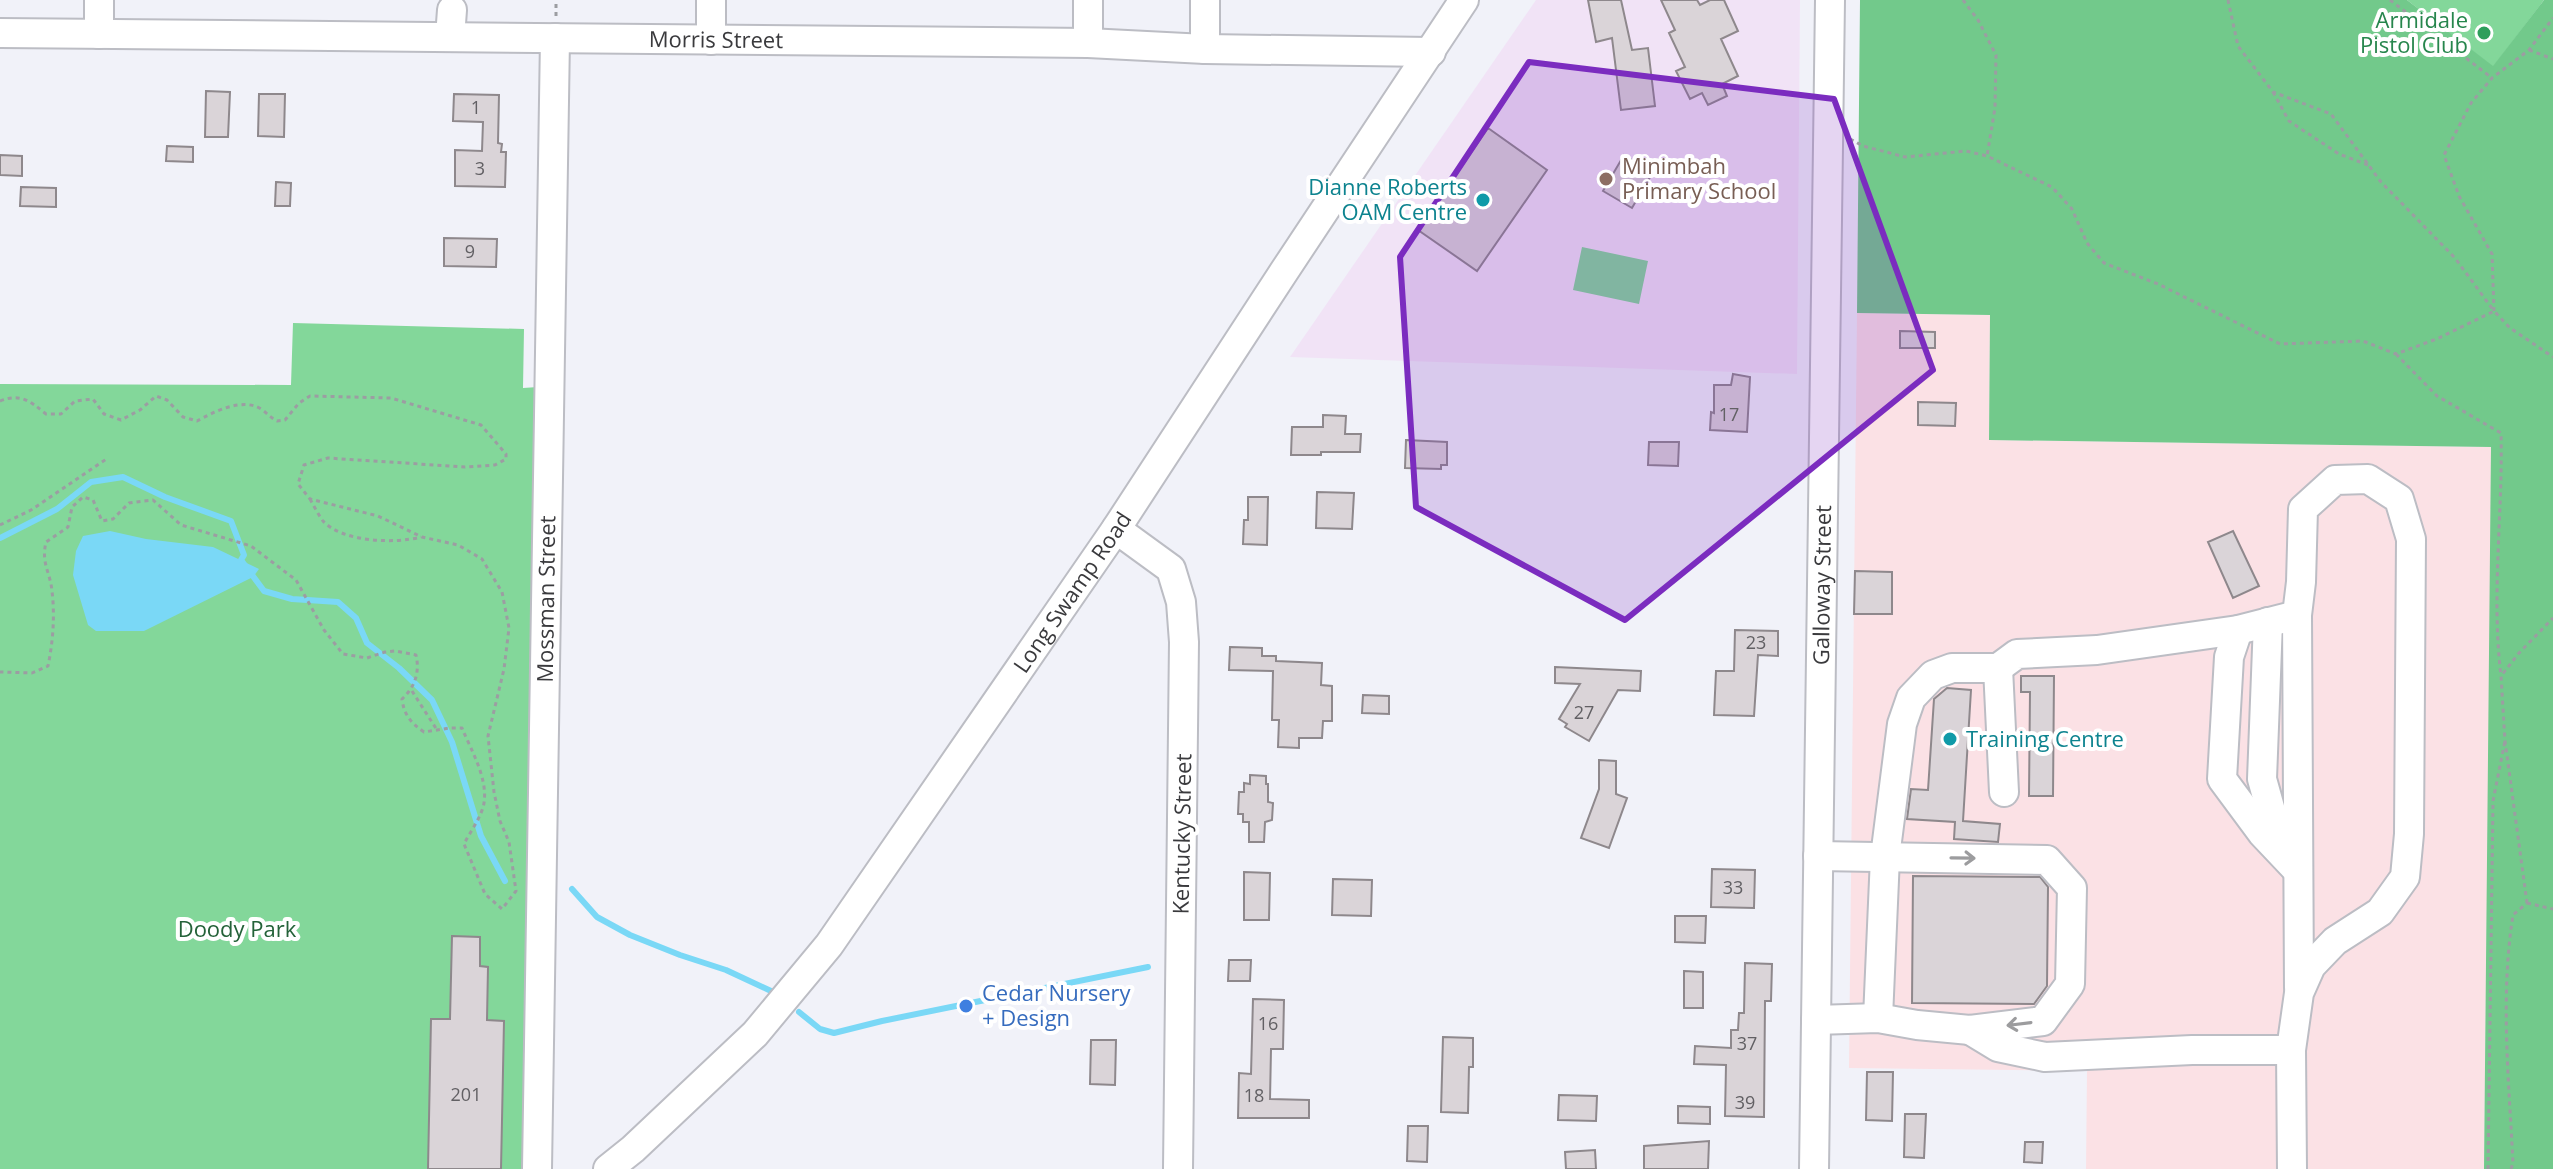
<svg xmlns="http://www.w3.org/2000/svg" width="2553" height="1169" viewBox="0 0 2553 1169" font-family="'Open Sans',sans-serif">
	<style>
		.industrial { fill: #fbe1e5 }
		.education { fill: #f1e3f6 }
		.green { fill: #83d79a }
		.forest { fill: #72c98b }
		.water { fill: #7ad8f6 }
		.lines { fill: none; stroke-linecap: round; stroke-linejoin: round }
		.stream { stroke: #7ad8f6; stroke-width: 6 }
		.building { fill: #dad4d8; stroke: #8e888c; stroke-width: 2 }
		.minor-casing { stroke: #bcbdc4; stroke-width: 32 }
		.path { stroke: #9c9da2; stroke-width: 3; stroke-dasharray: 4 4; stroke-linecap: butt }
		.minor { stroke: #fff; stroke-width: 28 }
		.oneway { stroke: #9c9c9e }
		.marked { fill: #7b2cbf; fill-opacity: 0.2; stroke: #7b2cbf; stroke-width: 6; stroke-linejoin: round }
		.leisure-dot { fill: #2e9e5b; stroke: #fff; stroke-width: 3 }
		.education-dot { fill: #8d6e63; stroke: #fff; stroke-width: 3 }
		.culture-dot { fill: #0f9aa8; stroke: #fff; stroke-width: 3 }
		.shop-dot { fill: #3f7fe0; stroke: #fff; stroke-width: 3 }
		.labels { text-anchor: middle; stroke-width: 8; stroke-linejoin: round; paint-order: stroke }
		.number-label { font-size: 18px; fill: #626064 }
		.leisure-label { font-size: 22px; fill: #27864d; stroke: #fff; text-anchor: end }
		.street-label { font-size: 22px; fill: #3a3a3d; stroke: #fff }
		.education-label { font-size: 22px; fill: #785e54; stroke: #fff; text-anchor: start }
		.culture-label { font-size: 22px; fill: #0d838f; stroke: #fff; text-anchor: end }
		.park-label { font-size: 22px; fill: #246239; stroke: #fff }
		.shop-label { font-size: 22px; fill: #366cbe; stroke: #fff; text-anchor: start }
	</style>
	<rect width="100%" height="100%" fill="#f1f2f9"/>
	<path class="industrial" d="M1857,313l133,2 -1,125 503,7 -8,722h-398l1,-98 -238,-3z"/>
	<path class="education" d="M1536,0h264l-3,374 -507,-17z"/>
	<path class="green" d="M2407,0h137l-51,67z
		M1582,247l66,14 -9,43 -66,-14z
		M293,323l231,6 -1,59 15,-1 -15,782h-523v-785l291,1z"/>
	<path class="forest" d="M1860,0h547l86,66 51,-66h9v1169h-69l7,-722 -502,-7 1,-125 -133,-2z"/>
	<path class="water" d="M110,531l36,8 67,8 46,22 -6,8 -109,54h-48l-8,-6 -15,-50 3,-24 7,-15z"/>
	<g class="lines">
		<path class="stream" d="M0,538l57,-29 34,-27 32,-5 42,20 66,24 13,34 -3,5 23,31 28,8 46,3 18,16 11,25 32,25 33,32 20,42 29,94 24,45
			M572,889l25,28 33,18 50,20 46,15 45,21
			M799,1012l21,17 14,4 48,-12 266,-54"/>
	</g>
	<path class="building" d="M1588,0h33l11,50 16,-2 7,58 -34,4 -9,-72 -16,4z
		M1661,0h36l3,5 10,-5h14l14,31 -17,8 17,37 -16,8 5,12 -19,9 -6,-12 -12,6 -14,-28 9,-4 -16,-34 6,-3z
		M206,91l24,1 -2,45h-23z
		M259,94h26l-1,43 -26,-1z
		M454,94l45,1 -1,48 4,1 -1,8h5l-1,35 -50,-1v-36l27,1 1,-29 -30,-1z
		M1488,128l59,42 -70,101 -59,-41z
		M167,146l26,1v15l-27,-1z
		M0,155l22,1v20l-22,-1z
		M1624,155l29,17 -21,36 -29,-17z
		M276,182l15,1 -1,23h-15z
		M21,187l35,1v19l-36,-1z
		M444,238l53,1 -1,28 -52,-1z
		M1900,331l35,1v16h-35z
		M1733,374l17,3 -3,55 -37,-2 1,-18 3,1v-28h17z
		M1918,402l38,1 -1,23 -37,-1z
		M1323,415l23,1 -1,18h16l-1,18h-39v3h-30l1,-28h31z
		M1406,440l41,2v23h-6v4l-36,-1z
		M1649,442h30l-1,24 -30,-1z
		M1317,492l37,1 -2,36 -36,-1z
		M1248,497h20l-1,48 -24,-1 1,-24h4z
		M2233,531l26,55 -26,12 -25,-56z
		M1855,571l37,1v42h-38z
		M1735,630l43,1v25l-20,-1 -4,61 -40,-1 2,-44h18z
		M1230,647l32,1v8h14v5l46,2 -1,22 11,1v35h-9l-1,17h-23v10l-21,-1 1,-27h-7l1,-49 -44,-1z
		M1555,667l86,4 -1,20 -22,-1 -29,51 -24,-14 2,-3 -8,-5 21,-35 -25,-1z
		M2021,676h33l-1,120h-24l1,-104h-9z
		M1947,688l24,2 -8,131 37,3 -2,18 -44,-3 1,-17 -48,-3 4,-30 17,1 6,-91z
		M1363,695l26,1v18l-27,-1z
		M1599,760l17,1v33l11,4 -18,50 -28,-10 18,-49z
		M1250,775l16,1v8h2v18l5,1 -1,17 -7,2 -1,20h-15v-20h-6v-8h-5l1,-22h5v-9l6,1z
		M1712,869l43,1 -1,38 -43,-1z
		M1244,872l26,1 -1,47h-25z
		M1913,876l127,1 8,10 -1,99 -13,18 -122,-1z
		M1333,879l39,1 -1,36 -39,-1z
		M1675,916h31l-1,27 -30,-1z
		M452,936l28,1v29l8,1 -1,53 17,1 -3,148h-73l3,-150h19z
		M1229,960h22l-1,21h-22z
		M1745,963l27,1 -1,37h-6l-1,116 -39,-1 1,-51 -32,-1 1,-18 36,2v-18h7l1,-17h5z
		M1684,971l19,1v36h-19z
		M1253,999l31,1 -1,49h-12l-1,50 39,1v18h-71l1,-45 12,1z
		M1443,1037l30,1v29h-4l-1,46 -27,-1z
		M1091,1040h25l-1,45 -25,-1z
		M1867,1072h26l-1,49 -26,-1z
		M1559,1095l38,1 -1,25 -38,-1z
		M1678,1106l32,1v17l-32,-1z
		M1905,1114h21l-2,44 -20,-1z
		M1408,1126h20l-1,36 -20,-1z
		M1709,1141l-1,28h-64v-23z
		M2025,1142h18l-1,21 -18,-1z
		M1595,1150l1,19h-30l-1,-17z"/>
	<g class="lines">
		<defs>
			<g id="minor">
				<path d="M99,0v34"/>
				<path d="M711,0v40"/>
				<path d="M1205,0v49"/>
				<path id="s1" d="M0,33l1088,10 117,6 226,3"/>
				<path d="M450,37l2,-27"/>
				<path d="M1088,43v-43"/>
				<path d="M1116,529l55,40 10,33 3,40 -6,527"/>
				<path d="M2297,615l2,373"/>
				<path d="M2268,622l-6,157 19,68"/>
				<path d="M2238,630l-9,27 -7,122 40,54 36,38"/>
				<path d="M1998,668l19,-14 80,-4 141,-20 59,-15 4,-33 2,-73 32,-29 33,-1 31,20 12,40 -2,295 -4,43 -25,35 -45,29 -24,25 -12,27 -8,57 1,119"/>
				<path d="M1878,1018l7,-161 17,-133 9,-26 22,-23 19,-7h46l6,124"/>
				<path d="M1816,1020l62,-2 39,7 53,5 73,-9 27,-37 2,-96 -25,-28 -229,-4"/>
				<path d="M1970,1030l28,17 47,10 147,-7h99"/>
				<path id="s2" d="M537,1169l18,-1131"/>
				<path id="s3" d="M608,1169l25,-20 122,-115 74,-89 287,-416 169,-259 179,-270"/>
				<path id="s4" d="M1814,1169l16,-1169"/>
			</g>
		</defs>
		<use href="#minor" class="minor-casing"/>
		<path class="path" d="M1963,0l15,20 18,35 -1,53 -8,48
			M2228,0l10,46 35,46 58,22 50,68 74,76 39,53
			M2390,0l102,78
			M556,16v-16
			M2529,50l24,9
			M2273,92l16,29 50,33 29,11
			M1850,139l13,7 42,11 61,-6 21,5 65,31 20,22 15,34 17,20 54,21 122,60 83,-3 33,13 43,-16 55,-27 16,17 43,29
			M2494,311l-2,-57 -33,-58 -15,-41 27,-52 21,-25 37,-28 24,-32
			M2396,354l41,42 64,37c2,81 -10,162 0,243
			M0,401c21,-8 30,0 46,13h15l14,-13 18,-2 11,15 17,6 19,-10 16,-14 11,4 16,17 14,4c17,-9 45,-24 64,-12 6,4 10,9 16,12l8,-1 14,-17 11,-7 81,2 90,27 25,29v5l-11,6 -30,2 -137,-9 -24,7 -6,19 12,15 68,17 44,21 36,8 24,14 20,33 7,36 -5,41 -16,67 6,56 6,29 9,21 7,49 -14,18 -17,-15 -21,-50c6,-12 18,-28 20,-41 4,-25 -13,-53 -22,-75h-12l-26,4c-13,-9 -20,-17 -22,-33 13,-12 18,-27 14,-44l-21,-4 -10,1 -18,6 -24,-4 -19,-24 -28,-50 -45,-34 -70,-21 -28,-25 -24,3 -16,16 -11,2 -9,-21 -10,-3 -11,10 -4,20 -22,15c-5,22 4,29 6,49 3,25 1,51 -4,75l-16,7 -32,-1
			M310,499c4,7 8,15 13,22 19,21 72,23 98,16
			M0,525l31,-15 77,-52
			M412,691l25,39
			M2527,903l-22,-162 -4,-65 18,-23 34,-35
			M2527,903l26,6
			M2488,1169l5,-368 12,-60
			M2511,1169l2,-6c-4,-81 -13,-167 0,-248l14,-12"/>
		<use href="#minor" class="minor"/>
	</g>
	<defs><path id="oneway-shaft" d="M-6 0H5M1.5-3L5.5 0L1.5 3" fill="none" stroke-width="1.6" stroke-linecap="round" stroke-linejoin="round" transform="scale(2)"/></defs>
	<g class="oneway">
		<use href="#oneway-shaft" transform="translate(1963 858) rotate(1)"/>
		<use href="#oneway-shaft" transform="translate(2019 1024) rotate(173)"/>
	</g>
	<path class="marked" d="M1529,62l305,37 99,271 -308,250 -209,-113 -16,-250z"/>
	<circle class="leisure-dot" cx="2484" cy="33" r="8"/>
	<circle class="education-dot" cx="1606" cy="179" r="8"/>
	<g class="culture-dot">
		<circle cx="1483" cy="200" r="8"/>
		<circle cx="1950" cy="739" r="8"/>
	</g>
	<circle class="shop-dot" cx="966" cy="1006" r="8"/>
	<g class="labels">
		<g class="number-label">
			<text x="476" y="114">1</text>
			<text x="480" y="175">3</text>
			<text x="470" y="258">9</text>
			<text x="1729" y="421">17</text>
			<text x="1756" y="649">23</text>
			<text x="1584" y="719">27</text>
			<text x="1733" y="894">33</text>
			<text x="1268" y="1030">16</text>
			<text x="1747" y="1050">37</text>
			<text x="466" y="1101">201</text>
			<text x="1254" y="1102">18</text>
			<text x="1745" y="1109">39</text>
		</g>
		<g class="leisure-label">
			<text x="2468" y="28">Armidale<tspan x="2468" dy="25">Pistol Club</tspan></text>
		</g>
		<g class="street-label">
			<text dy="8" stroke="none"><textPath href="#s1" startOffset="716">Morris Street</textPath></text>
			<text dy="8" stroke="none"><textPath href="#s4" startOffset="584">Galloway Street</textPath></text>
			<text dy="8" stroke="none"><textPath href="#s3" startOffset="744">Long Swamp Road</textPath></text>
			<text dy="8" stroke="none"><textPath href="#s2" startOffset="570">Mossman Street</textPath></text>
			<text transform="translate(1182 834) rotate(-89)" y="8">Kentucky Street</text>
		</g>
		<g class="education-label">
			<text x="1622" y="174">Minimbah<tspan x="1622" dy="25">Primary School</tspan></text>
		</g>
		<g class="culture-label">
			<text x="1467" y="195">Dianne Roberts<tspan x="1467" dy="25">OAM Centre</tspan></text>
			<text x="1966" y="747" text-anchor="start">Training Centre</text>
		</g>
		<g class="park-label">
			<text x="237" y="937">Doody Park</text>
		</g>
		<g class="shop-label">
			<text x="982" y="1001">Cedar Nursery<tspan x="982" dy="25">+ Design</tspan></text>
		</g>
	</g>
</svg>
